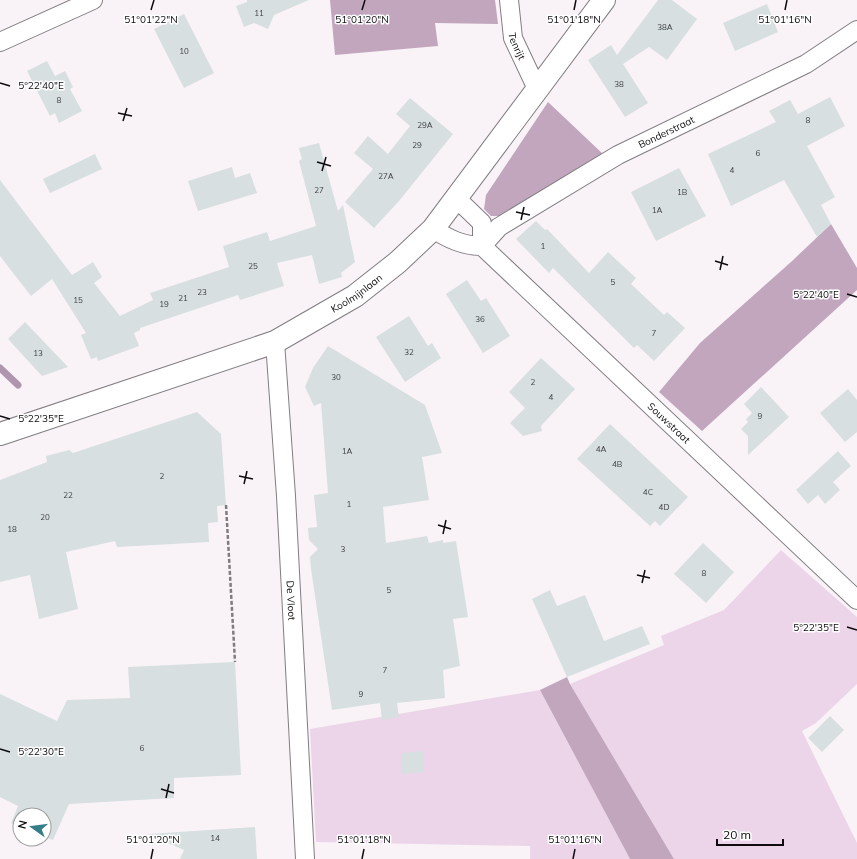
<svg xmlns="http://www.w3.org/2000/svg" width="857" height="859" viewBox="0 0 857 859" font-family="Mulish,sans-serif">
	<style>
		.green { fill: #ecd4e9 }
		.forest { fill: #c1a6be }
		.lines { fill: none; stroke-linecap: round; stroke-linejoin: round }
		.stream { stroke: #af95ad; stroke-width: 7 }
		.building { fill: #d7dfe0 }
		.minor-casing { stroke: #817d81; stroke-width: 20 }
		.tertiary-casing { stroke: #817d81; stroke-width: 24 }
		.path { stroke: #7f7c7f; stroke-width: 2.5; stroke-dasharray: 4 2; stroke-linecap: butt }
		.minor { stroke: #fff; stroke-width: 18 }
		.tertiary { stroke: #fff; stroke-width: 22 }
		.ticks { fill: none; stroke: #0d0b0d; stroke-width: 1.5 }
		.labels { text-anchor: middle; stroke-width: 3; stroke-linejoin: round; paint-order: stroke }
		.number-label { font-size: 8px; fill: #404042 }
		.street-label { font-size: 10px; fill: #0d0b0d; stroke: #fff }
		.ticks-label { font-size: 10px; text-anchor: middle; fill: #0d0b0d; stroke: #fff; stroke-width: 3; stroke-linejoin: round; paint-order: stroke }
	</style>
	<rect width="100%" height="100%" fill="#f9f3f8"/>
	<path class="green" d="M781,550l76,67v67l-41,39 -14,8 55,112v16h-183l-104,-175 94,-39 -3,-9 63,-26z
		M540,690l90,169h-100v-13l-214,-4 -6,-113z"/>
	<path class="forest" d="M330,0h165l3,24 -63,-1 3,23 -103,9z
		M548,102l55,52 -100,62h-12l-7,-7 2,-14z
		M831,224l26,44v22l-155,141 -43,-39 41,-49 91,-81z
		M567,677l3,7 104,175h-44l-90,-169z"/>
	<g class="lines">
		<path class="stream" d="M0,368l18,17"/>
	</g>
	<path class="building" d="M247,0h62l-35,15 -6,14 -14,-6 -10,4 -8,-21 11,-4z
		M658,0h14l25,19 -30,41 -18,-13 -26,17 25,39 -23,14 -37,-57 23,-15 6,10z
		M767,4l11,28 -43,19 -12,-28z
		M184,14l30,59 -30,15 -30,-59z
		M47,61l8,15 10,-5 8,16 -3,2 12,22 -23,12 -4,-10 -5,3 -23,-45z
		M830,97l15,29 -38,20 28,51 -14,8 10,19 -14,13 -33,-57 -53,26 -23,-52 68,-32 -7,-11 21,-11 8,14z
		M410,98l43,36 -54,67 -25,27 -29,-26 28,-33 -19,-16 14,-17 20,18 22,-28 -14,-12z
		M319,143l19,68 5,-6 12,57 -14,11 1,4 -23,7 -7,-29 -35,8 7,23 -44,14 -2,-5 -98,33v2l-6,3 5,13 -41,15 -1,-4 -6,2 -10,-24 5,-2 -34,-54 -21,17 -31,-40v-76l72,95 21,-13 9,15 -8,6 26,33 33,-16 -3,-7 79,-26 -6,-21 44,-14 3,9 46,-15 -17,-65 3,-2 -3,-11z
		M95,154l7,15 -52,24 -7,-14z
		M232,167l3,11 15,-5 7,20 -59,18 -10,-30z
		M679,168l27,48 -50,25 -25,-49z
		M536,221l9,9 2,-1 42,44 19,-21 28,26 -5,6 33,31 3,-3 18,16 -31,33 -17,-16 -3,3 -81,-80 -4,5 -33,-34z
		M467,280l14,21 5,-3 24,38 -27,17 -37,-59z
		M409,316l19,30 4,-3 9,15 -36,24 -29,-45z
		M25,322l43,45 -26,9 -34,-37z
		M328,346l97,59 17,48 -20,4 7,43 -46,7 3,36 41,-7 2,7 14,-3v3l13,-2 12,76 -15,2 7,47 -17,4 2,28 -48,5 2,14 -17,3 -2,-17 -48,7 -21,-141 -1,-12 8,-8 -9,-9 -1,-12 9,-1 -3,-32 14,-2 -7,-90 -7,3 -9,-19 8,-19z
		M541,358l34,31 -34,37 1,5 -19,5 -13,-13 15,-15 -16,-16z
		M761,387l28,30 -41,38v-19l-7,-7 7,-7 -2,-3 6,-6 -8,-9z
		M848,389l9,11v32l-12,10 -25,-29z
		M197,412l24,22 5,71 -9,1 1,16 -10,1 1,19 -92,5 -2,-6 -49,11 12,57 -39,10 -9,-44 -30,7v-102l47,-18 -1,-6 23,-6 4,3z
		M610,424l78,73 -28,29 -5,-5 -5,5 -73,-67z
		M838,451l13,15 -18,16 7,8 -15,14 -7,-9 -10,9 -12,-14z
		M703,543l31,29 -28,31 -32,-29z
		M550,590l7,16 28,-11 19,46 38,-15 8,18 -83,33 -35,-78z
		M235,662l6,113 -67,3v20l-105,6 -16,36 -9,-3v-22h-24v12l-9,-4 7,-17 -18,-9v-103l57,27 10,-21 63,-2 -2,-31z
		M830,716l14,14 -22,22 -14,-14z
		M423,751l1,21 -22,2 -1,-21z
		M255,827l2,32h-77l4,-9 -36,-16z"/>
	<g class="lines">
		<defs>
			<g id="minor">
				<path id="s1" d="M509,0l4,38 24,51"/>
				<path d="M0,42l93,-42"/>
				<path d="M456,198l26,25v23"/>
				<path id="s2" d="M433,229c16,10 30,17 49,17l375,354"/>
				<path id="s3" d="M482,246l17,-19 119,-72 188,-91 51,-34"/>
				<path id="s4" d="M275,342l11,154 19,363"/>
			</g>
			<g id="tertiary">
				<path id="s5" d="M0,434l275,-92 80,-46 43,-34 35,-33 171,-229"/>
			</g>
		</defs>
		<use href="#minor" class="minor-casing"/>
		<use href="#tertiary" class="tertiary-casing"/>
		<path class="path" d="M226,505l9,157"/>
		<use href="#minor" class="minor"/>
		<use href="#tertiary" class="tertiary"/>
	</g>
	<path class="ticks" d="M151,10l3,-10M362,10l3,-10M574,10l2,-10M785,10l2,-10M0,83l10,3M118,113l14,3M123,121l4,-13M317,162l14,4M322,171l4,-14M516,212l14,3M521,220l3,-13M715,261l13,4M720,270l3,-14M847,294l10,3M0,416l10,3M239,476l14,3M244,484l3,-13M438,525l13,4M443,534l3,-14M637,575l13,3M642,583l3,-13M847,627l10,3M0,749l10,3M161,789l13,4M166,798l3,-14M151,859l2,-10M362,859l2,-10M573,859l2,-10"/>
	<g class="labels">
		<g class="number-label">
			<text x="259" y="16">11</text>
			<text x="665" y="30">38A</text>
			<text x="184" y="54">10</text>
			<text x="619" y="87">38</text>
			<text x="59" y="103">8</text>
			<text x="808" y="123">8</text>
			<text x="425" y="128">29A</text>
			<text x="417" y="148">29</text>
			<text x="758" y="156">6</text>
			<text x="732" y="173">4</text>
			<text x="386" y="179">27A</text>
			<text x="319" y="193">27</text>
			<text x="682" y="195">1B</text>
			<text x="657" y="213">1A</text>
			<text x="543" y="249">1</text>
			<text x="253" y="269">25</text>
			<text x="613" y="285">5</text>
			<text x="202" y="295">23</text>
			<text x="183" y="301">21</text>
			<text x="78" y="303">15</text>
			<text x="164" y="307">19</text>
			<text x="480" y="322">36</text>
			<text x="654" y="336">7</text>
			<text x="409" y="355">32</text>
			<text x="38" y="356">13</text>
			<text x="336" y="380">30</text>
			<text x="533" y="385">2</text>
			<text x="551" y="400">4</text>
			<text x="760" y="419">9</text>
			<text x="601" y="452">4A</text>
			<text x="347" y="454">1A</text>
			<text x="617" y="467">4B</text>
			<text x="162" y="479">2</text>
			<text x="648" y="495">4C</text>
			<text x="68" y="498">22</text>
			<text x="349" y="507">1</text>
			<text x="664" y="510">4D</text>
			<text x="45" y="520">20</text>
			<text x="12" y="532">18</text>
			<text x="343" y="552">3</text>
			<text x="704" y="576">8</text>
			<text x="389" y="593">5</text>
			<text x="385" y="673">7</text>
			<text x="361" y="697">9</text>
			<text x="142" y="751">6</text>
			<text x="215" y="841">14</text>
		</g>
		<g class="street-label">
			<text dy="4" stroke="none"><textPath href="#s1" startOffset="47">Tenrijt</textPath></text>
			<text dy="4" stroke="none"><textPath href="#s3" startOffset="218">Bonderstraat</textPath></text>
			<text dy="4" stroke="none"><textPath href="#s5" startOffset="385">Koolmijnlaan</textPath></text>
			<text dy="4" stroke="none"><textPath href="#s2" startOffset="310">Souwstraat</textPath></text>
			<text dy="4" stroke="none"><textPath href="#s4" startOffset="259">De Vloot</textPath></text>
		</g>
	</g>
	<g class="ticks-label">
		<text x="151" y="23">51°01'22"N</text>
		<text x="362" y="23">51°01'20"N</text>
		<text x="574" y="23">51°01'18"N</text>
		<text x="785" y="23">51°01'16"N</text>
		<text x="41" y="89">5°22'40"E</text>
		<text x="816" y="298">5°22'40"E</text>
		<text x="41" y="422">5°22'35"E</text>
		<text x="816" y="631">5°22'35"E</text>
		<text x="41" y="755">5°22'30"E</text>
		<text x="153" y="843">51°01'20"N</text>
		<text x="364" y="843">51°01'18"N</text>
		<text x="575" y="843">51°01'16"N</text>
	</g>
	<g transform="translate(32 827) rotate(284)"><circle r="19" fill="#ffffff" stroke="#9e9d9e"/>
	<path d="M0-3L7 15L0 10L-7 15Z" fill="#367d88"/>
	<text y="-6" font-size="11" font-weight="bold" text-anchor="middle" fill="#0d0b0d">N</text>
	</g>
	<path d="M717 839v6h66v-6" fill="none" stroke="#0d0b0d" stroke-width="2"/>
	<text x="723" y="839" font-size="12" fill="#0d0b0d" stroke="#ffffff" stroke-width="3" paint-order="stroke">20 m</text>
</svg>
